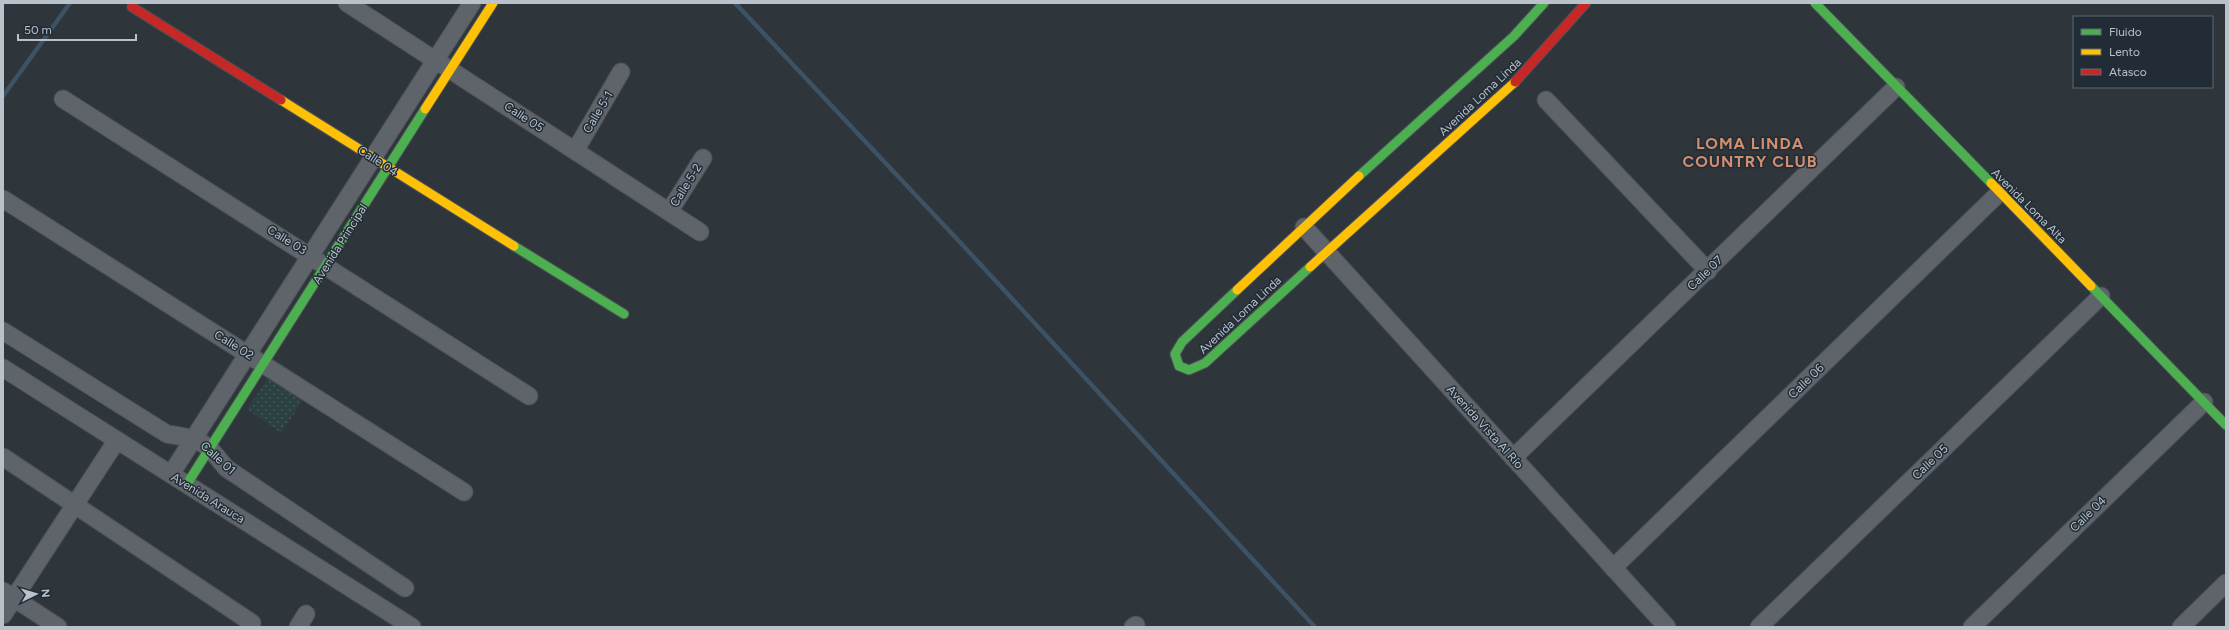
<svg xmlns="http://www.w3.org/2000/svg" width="2229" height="630" viewBox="0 0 2229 630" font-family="Figtree,sans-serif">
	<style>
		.park { fill: url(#park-dots) }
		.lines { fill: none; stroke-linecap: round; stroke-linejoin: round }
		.stream { stroke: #3d5265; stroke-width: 4.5 }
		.street-casing { stroke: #4c5156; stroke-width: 19 }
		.fast-casing { stroke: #4c5156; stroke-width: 11 }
		.slow-casing { stroke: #4c5156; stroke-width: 11 }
		.jam-casing { stroke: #4c5156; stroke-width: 11 }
		.street { stroke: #5e6469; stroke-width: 17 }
		.fast { stroke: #4caf50; stroke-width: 9 }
		.slow { stroke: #ffc107; stroke-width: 9 }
		.jam { stroke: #c62828; stroke-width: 9 }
		.labels { text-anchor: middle; stroke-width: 3; stroke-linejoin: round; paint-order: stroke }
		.street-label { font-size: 12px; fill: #b9c2cb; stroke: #212c36 }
		.district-label { font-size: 16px; font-weight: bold; letter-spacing: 1px; fill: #d08e6f; stroke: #212c36 }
	</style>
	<defs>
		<pattern id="park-dots" width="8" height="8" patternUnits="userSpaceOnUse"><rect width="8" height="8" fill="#2b4041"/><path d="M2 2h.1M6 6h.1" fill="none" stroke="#485a5b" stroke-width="1.8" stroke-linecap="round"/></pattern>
	</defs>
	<rect width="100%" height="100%" fill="#2e353b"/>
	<path class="park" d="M270,375l34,24 -23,34 -34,-24z"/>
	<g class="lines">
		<path class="stream" d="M735,3l222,236 358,388
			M3,96l67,-93"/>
		<defs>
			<path id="street" d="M347,3l353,229
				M63,99l466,297
				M1546,100l162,171
				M575,151l46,-79
				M3,199l461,293
				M669,212l34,-54
				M1304,227l363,400
				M3,331l164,103c34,5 38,7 59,34l179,120
				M3,368l409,259
				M3,457l249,166
				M1513,458l383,-371
				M171,474l301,-471
				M1613,568l386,-375
				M3,591l55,36
				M3,615l114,-175
				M298,627l8,-13
				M1133,627l3,-2
				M1759,627l342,-331
				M1972,627l232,-225
				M2181,627l45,-44"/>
			<path id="fast" d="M1815,3l176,180
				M1359,176l155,-140 30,-33
				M514,246l110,68
				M2091,286l135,139
				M1237,290l-55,52 -7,12 4,12 10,4 16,-7 105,-96
				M187,484l238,-375"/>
			<path id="slow" d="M281,100l233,146
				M425,109l68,-106
				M1991,183l100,103
				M1310,267l205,-185
				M1237,290l122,-114"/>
			<path id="jam" d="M132,7l149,93
				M1515,82l71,-79"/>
		</defs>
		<use href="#street" class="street-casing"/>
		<use href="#fast" class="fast-casing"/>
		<use href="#slow" class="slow-casing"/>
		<use href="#jam" class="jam-casing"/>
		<use href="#street" class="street"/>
		<use href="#fast" class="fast"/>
		<use href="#slow" class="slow"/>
		<use href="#jam" class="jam"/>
	</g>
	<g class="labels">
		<g class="street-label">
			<text transform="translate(1480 97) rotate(-43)" y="4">Avenida Loma Linda</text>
			<text transform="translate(598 112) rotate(-59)" y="4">Calle 5-1</text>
			<text transform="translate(524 117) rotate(33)" y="4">Calle 05</text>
			<text transform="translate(378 161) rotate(33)" y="4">Calle 04</text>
			<text transform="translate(686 185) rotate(-58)" y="4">Calle 5-2</text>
			<text transform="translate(2029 206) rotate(45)" y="4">Avenida Loma Alta</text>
			<text transform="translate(287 240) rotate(32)" y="4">Calle 03</text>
			<text transform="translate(340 244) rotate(-58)" y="4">Avenida Principal</text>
			<text transform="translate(1705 273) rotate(-44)" y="4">Calle 07</text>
			<text transform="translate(1240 315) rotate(-43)" y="4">Avenida Loma Linda</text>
			<text transform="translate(234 345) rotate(32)" y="4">Calle 02</text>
			<text transform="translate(1806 381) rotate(-44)" y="4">Calle 06</text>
			<text transform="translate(1485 427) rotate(48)" y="4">Avenida Vista Al Río</text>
			<text transform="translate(218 458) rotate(42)" y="4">Calle 01</text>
			<text transform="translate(1930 462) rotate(-44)" y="4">Calle 05</text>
			<text transform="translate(208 498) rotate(32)" y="4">Avenida Arauca</text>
			<text transform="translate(2088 514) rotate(-44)" y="4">Calle 04</text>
		</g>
		<g class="district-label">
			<text x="1750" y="149">LOMA LINDA<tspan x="1750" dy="18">COUNTRY CLUB</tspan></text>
		</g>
	</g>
	<rect width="2229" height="630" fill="none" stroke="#b9c2cb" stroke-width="8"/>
	<rect x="2073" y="16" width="140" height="72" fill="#212c36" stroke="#5e6872"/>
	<rect x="2081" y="29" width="20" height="6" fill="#4caf50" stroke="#5e6872"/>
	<text x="2109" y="36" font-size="12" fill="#b9c2cb">Fluido</text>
	<rect x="2081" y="49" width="20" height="6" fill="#ffc107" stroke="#5e6872"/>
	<text x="2109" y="56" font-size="12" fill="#b9c2cb">Lento</text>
	<rect x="2081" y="69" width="20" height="6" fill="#c62828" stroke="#5e6872"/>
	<text x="2109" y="76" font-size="12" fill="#b9c2cb">Atasco</text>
	<g transform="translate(36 594) rotate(85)" stroke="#212c36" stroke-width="3" paint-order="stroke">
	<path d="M0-3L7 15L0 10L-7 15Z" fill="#b9c2cb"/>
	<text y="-6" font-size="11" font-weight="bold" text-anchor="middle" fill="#b9c2cb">N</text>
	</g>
	<path d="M18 34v6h118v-6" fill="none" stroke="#b9c2cb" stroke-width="2"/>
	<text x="24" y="34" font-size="12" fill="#b9c2cb" stroke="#212c36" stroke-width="3" paint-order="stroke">50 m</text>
</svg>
